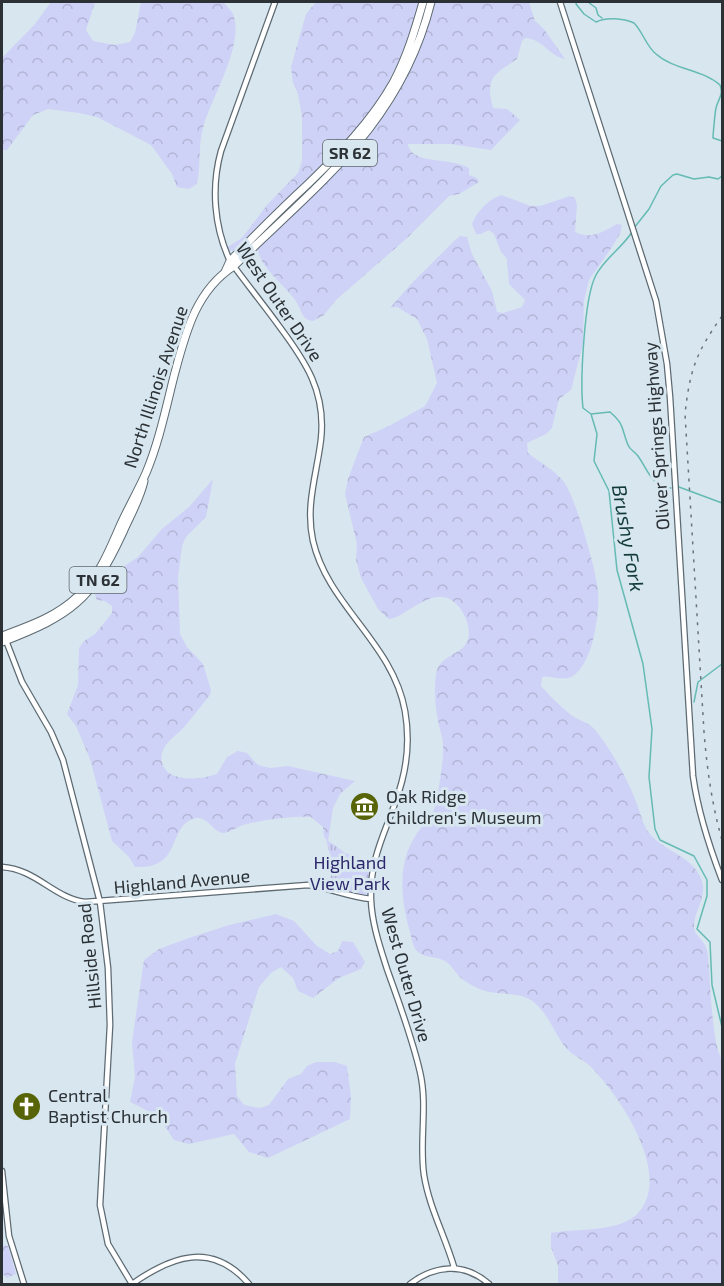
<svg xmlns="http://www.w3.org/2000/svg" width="724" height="1286" viewBox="0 0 724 1286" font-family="'Exo 2',sans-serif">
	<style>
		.forest { fill: url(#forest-crowns) }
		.park { fill: url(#park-tufts) }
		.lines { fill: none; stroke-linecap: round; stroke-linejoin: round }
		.stream { stroke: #65bbb4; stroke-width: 1.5 }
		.secondary-casing { stroke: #5d6a72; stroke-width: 7 }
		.highway-casing { stroke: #5d6a72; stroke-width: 9 }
		.secondary { stroke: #fff; stroke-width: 4.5 }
		.highway { stroke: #fff; stroke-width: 7 }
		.rail { stroke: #6b747a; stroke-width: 1.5; stroke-dasharray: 3 6; stroke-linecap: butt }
		.labels { text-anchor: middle; stroke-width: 6; stroke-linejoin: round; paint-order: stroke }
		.shield { fill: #d7e6ef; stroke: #5f676d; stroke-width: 1.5 }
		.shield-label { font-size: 16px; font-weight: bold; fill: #2b3135 }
		.street-label { font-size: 18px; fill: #2b3135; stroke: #d7e6ef }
		.poi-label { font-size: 18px; fill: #2b3135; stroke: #d7e6ef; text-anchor: start }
		.park-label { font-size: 18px; fill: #2d286c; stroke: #d7e6ef }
		.water-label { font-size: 20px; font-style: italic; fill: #133c39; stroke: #d7e6ef }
	</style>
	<defs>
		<pattern id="forest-crowns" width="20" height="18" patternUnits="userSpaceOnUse" patternTransform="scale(1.5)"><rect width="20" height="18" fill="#cfd2f7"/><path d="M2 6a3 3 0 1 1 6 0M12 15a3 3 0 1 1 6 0" fill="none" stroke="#b2b5d4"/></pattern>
		<pattern id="park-tufts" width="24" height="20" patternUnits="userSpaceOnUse" patternTransform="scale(1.5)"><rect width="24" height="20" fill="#cfd2f7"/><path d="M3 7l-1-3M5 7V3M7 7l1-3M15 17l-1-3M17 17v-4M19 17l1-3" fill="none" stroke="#b2b5d4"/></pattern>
	</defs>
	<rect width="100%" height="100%" fill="#d7e6ef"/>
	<path class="forest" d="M51,2h44l-9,28 7,11 22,4 15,-3 5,-9 6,-31h82c4,4 10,10 11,15 9,31 -23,81 -31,111 -5,18 -2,38 -6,56l-8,5 -12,-2 -5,-13 -21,-29 -54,-28 -18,-4 -31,-4 -15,6 -26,35h-5v-92l33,-34z
		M316,2h104c-16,57 -43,111 -86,153 -32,33 -68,61 -99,95l-7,1 -2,-3 16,-10 25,-33 31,-32 4,-12v-44l-4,-23 -5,-11 -2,-16 15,-53z
		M434,2h95l6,19 9,8 21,30c-16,-3 -22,-20 -40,-21l-3,3 -5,18c-24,16 -32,19 -24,49l14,1 13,11 -29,30 -40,-6h-43c2,21 43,13 61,24v7l8,3 2,4 -20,12 -10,2 -43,43 -70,61 -12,15 -11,6c-4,-1 -6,-1 -9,-4 -3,-4 -4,-9 -7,-14 -9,-16 -39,-36 -39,-55 81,-79 150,-131 176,-246z
		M501,195l30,11h9l30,-10 5,2 2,7 -2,27c17,8 27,0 42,-8l5,1 -2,9 -10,16 -21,30 -5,21 -1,43 -12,46 -12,9 -7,29 -6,6 -19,9 1,10c11,9 28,18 36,29 12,17 32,87 34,109 2,22 -5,72 -25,85 -10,6 -21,-1 -31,1l-1,9c9,10 19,20 30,29 8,6 19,7 26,17 15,20 29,44 38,67 5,11 7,25 14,34 15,19 45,23 53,48 5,16 -7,28 -8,44 -1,12 13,14 14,31 2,20 4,91 14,103v225h-164v-18l-7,-19v-14c26,-5 70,0 88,-21 33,-39 -19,-115 -47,-144 -7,-8 -19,-12 -26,-20 -13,-16 -17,-35 -35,-48 -13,-8 -32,-5 -46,-9 -7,-2 -18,-8 -24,-13 -6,-5 -9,-13 -16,-17 -9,-5 -23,-3 -29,-11 -3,-4 -5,-13 -6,-18 -8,-28 -13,-63 2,-90 10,-20 23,-23 26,-48 2,-16 6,-35 5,-51 -1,-8 -4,-15 -5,-23 -3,-14 -4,-32 -2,-46 2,-14 15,-17 25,-25 14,-10 7,-31 -2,-42 -20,-25 -44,2 -65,11l-5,1 -11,-10 -17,-31 -5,-18 1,-16 -12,-50 3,-15 16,-42 25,-11 36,-20 12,-23 -10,-44 -10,-20 -20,-12 -7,1 21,-24 42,-42 7,-6 7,1 5,17 20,37 5,21 6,1 19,-6 3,-7 -16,-16 -2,-25 -6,-7 -7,-18 -5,-4 -8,4h-5l-4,-10c5,-13 16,-24 29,-29z
		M213,479l-7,38 -20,20 -4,9 -4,31 2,57 7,13 16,17 8,26 -1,5c-8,10 -16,20 -24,30 -10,12 -28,20 -24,38 2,5 4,8 8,11 14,7 33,5 47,0l10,-17 11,-6 9,2 11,12 12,3 18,-2 67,15 -15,13 -7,14 -5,33 -4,-4 -1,-10 -12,-10c-19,-1 -50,3 -68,8 -6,2 -16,9 -21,8 -12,-4 -16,-21 -32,-13 -22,12 -9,49 -55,47l-6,-10 -17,-16 -22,-82 -14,-33 -9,-12 11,-29 1,-37 5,-7 11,-7 17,-21v-7l-7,-5 -8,-1 -2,-5 10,-16 33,-22 24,-28 27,-22z
		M276,914l18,7 23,25 13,8 8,-3 4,-10 11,1 12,20 -4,7 -22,9 -26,20 -15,-7 -5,-13 -12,-11 -10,6 -12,14 -24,77 2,32 7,9 16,3 9,-3 19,-26 13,-5 6,-8 9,-4h19l12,4 4,31 -1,22 -82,39 -19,-6 -15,-18 -45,10 -15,-4 -16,-24 -28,-14 5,-25 -3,-35 12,-82 15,-11 30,-11 40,-13z
		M2,1245l6,1 8,28 -9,4 -5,-5z"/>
	<path class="park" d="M326,839l19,14 27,8 -3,32c-11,8 -28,-3 -39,-7l2,-23z"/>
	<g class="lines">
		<path class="stream" d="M577,2l-1,2 8,10 12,8c10,-5 27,-4 38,1 9,9 12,23 22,31 18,16 46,15 64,31 4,10 -2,14 -4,23 -1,4 -3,27 -3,30l9,3
			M588,2l8,6 2,7 4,3
			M634,228l15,-19 12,-23 12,-11 4,-1 17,5 15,-2 9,2 4,-3
			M632,232c-10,16 -27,26 -36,43 -12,22 -16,107 -13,133l8,6 6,20 -3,27 15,30 8,79 26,94 9,65 -3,48 6,52 5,11 34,16 13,24v16l-10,33 13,13 2,43 10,42
			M591,414l19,-2c15,13 11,16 18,33 2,5 6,6 10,11 10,14 12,29 33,32
			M679,487l43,16
			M694,702l4,-20 24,-18"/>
		<defs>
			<path id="secondary" d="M275,2l-54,149c-10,36 -7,76 9,110 16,22 33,43 49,65 27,36 47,66 42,113 -4,35 -16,66 -8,102 15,65 80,102 92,170 4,23 3,47 -3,70 -11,43 -33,72 -31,119 1,24 9,47 16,69 12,34 25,68 33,103 8,34 -1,69 4,103 5,32 21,61 30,92
				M560,2l96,299 11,63 3,33 23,379c5,36 16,70 29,104
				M5,638l17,44 29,50 12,28 37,142 8,66 2,57 -10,180 8,39 24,40
				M2,867c34,2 52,31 83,35l223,-17c22,3 41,12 63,14
				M2,1171l7,65 15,48
				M132,1284c40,-28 80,-43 117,0
				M410,1284c25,-19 54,-22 79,0"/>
			<path id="highway" d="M225,272l5,-11c25,-26 51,-52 78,-77 32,-31 63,-62 85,-101 14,-26 22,-53 30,-81
				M2,636c27,-10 54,-19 76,-40 21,-19 31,-45 42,-70 8,-18 18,-35 26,-53 13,-31 20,-65 28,-97 11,-41 21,-85 60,-110 85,-83 167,-143 197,-264
				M2,642c70,-27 89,-41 121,-110 7,-16 17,-33 21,-51"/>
		</defs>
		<use href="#secondary" class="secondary-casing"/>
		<use href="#highway" class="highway-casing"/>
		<use href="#secondary" class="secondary"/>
		<use href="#highway" class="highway"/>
		<path class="rail" d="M722,316c-26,37 -32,53 -37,98l19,318c3,37 8,73 18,108"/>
	</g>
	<defs>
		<symbol id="museum-disc" viewBox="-11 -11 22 22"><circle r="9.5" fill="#576408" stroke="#d7e6ef"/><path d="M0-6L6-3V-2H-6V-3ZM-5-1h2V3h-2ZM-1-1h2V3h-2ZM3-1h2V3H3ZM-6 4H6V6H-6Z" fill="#fff"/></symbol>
		<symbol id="church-disc" viewBox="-11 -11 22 22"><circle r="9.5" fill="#576408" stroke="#d7e6ef"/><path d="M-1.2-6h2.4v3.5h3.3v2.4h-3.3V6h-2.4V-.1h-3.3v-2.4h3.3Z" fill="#fff"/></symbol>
	</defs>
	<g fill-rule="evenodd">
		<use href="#museum-disc" x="348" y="790" width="33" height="33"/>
		<use href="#church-disc" x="10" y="1090" width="33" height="33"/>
	</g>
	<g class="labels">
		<g class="shield">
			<rect x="323" y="140" width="54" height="26" rx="4.5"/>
			<rect x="69.5" y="567" width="57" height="26" rx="4.5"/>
		</g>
		<g class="shield-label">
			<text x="350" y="159">SR 62</text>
			<text x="98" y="586">TN 62</text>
		</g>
		<g class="street-label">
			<text transform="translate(279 302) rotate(56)" y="6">West Outer Drive</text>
			<text transform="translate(156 387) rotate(-72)" y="6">North Illinois Avenue</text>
			<text transform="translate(657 436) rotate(-94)" y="6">Oliver Springs Highway</text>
			<text transform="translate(182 882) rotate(-5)" y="6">Highland Avenue</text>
			<text transform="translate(90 956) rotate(-96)" y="6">Hillside Road</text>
			<text transform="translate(406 975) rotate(74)" y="6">West Outer Drive</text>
		</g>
		<g class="poi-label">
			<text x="386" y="803">Oak Ridge<tspan x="386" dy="21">Children's Museum</tspan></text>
			<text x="48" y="1102">Central<tspan x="48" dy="21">Baptist Church</tspan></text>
		</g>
		<g class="park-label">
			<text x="350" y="869">Highland<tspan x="350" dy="21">View Park</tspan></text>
		</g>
		<g class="water-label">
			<text transform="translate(628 538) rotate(80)" y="7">Brushy Fork</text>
		</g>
	</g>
	<rect width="724" height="1286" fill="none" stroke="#2b3135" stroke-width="6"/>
</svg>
